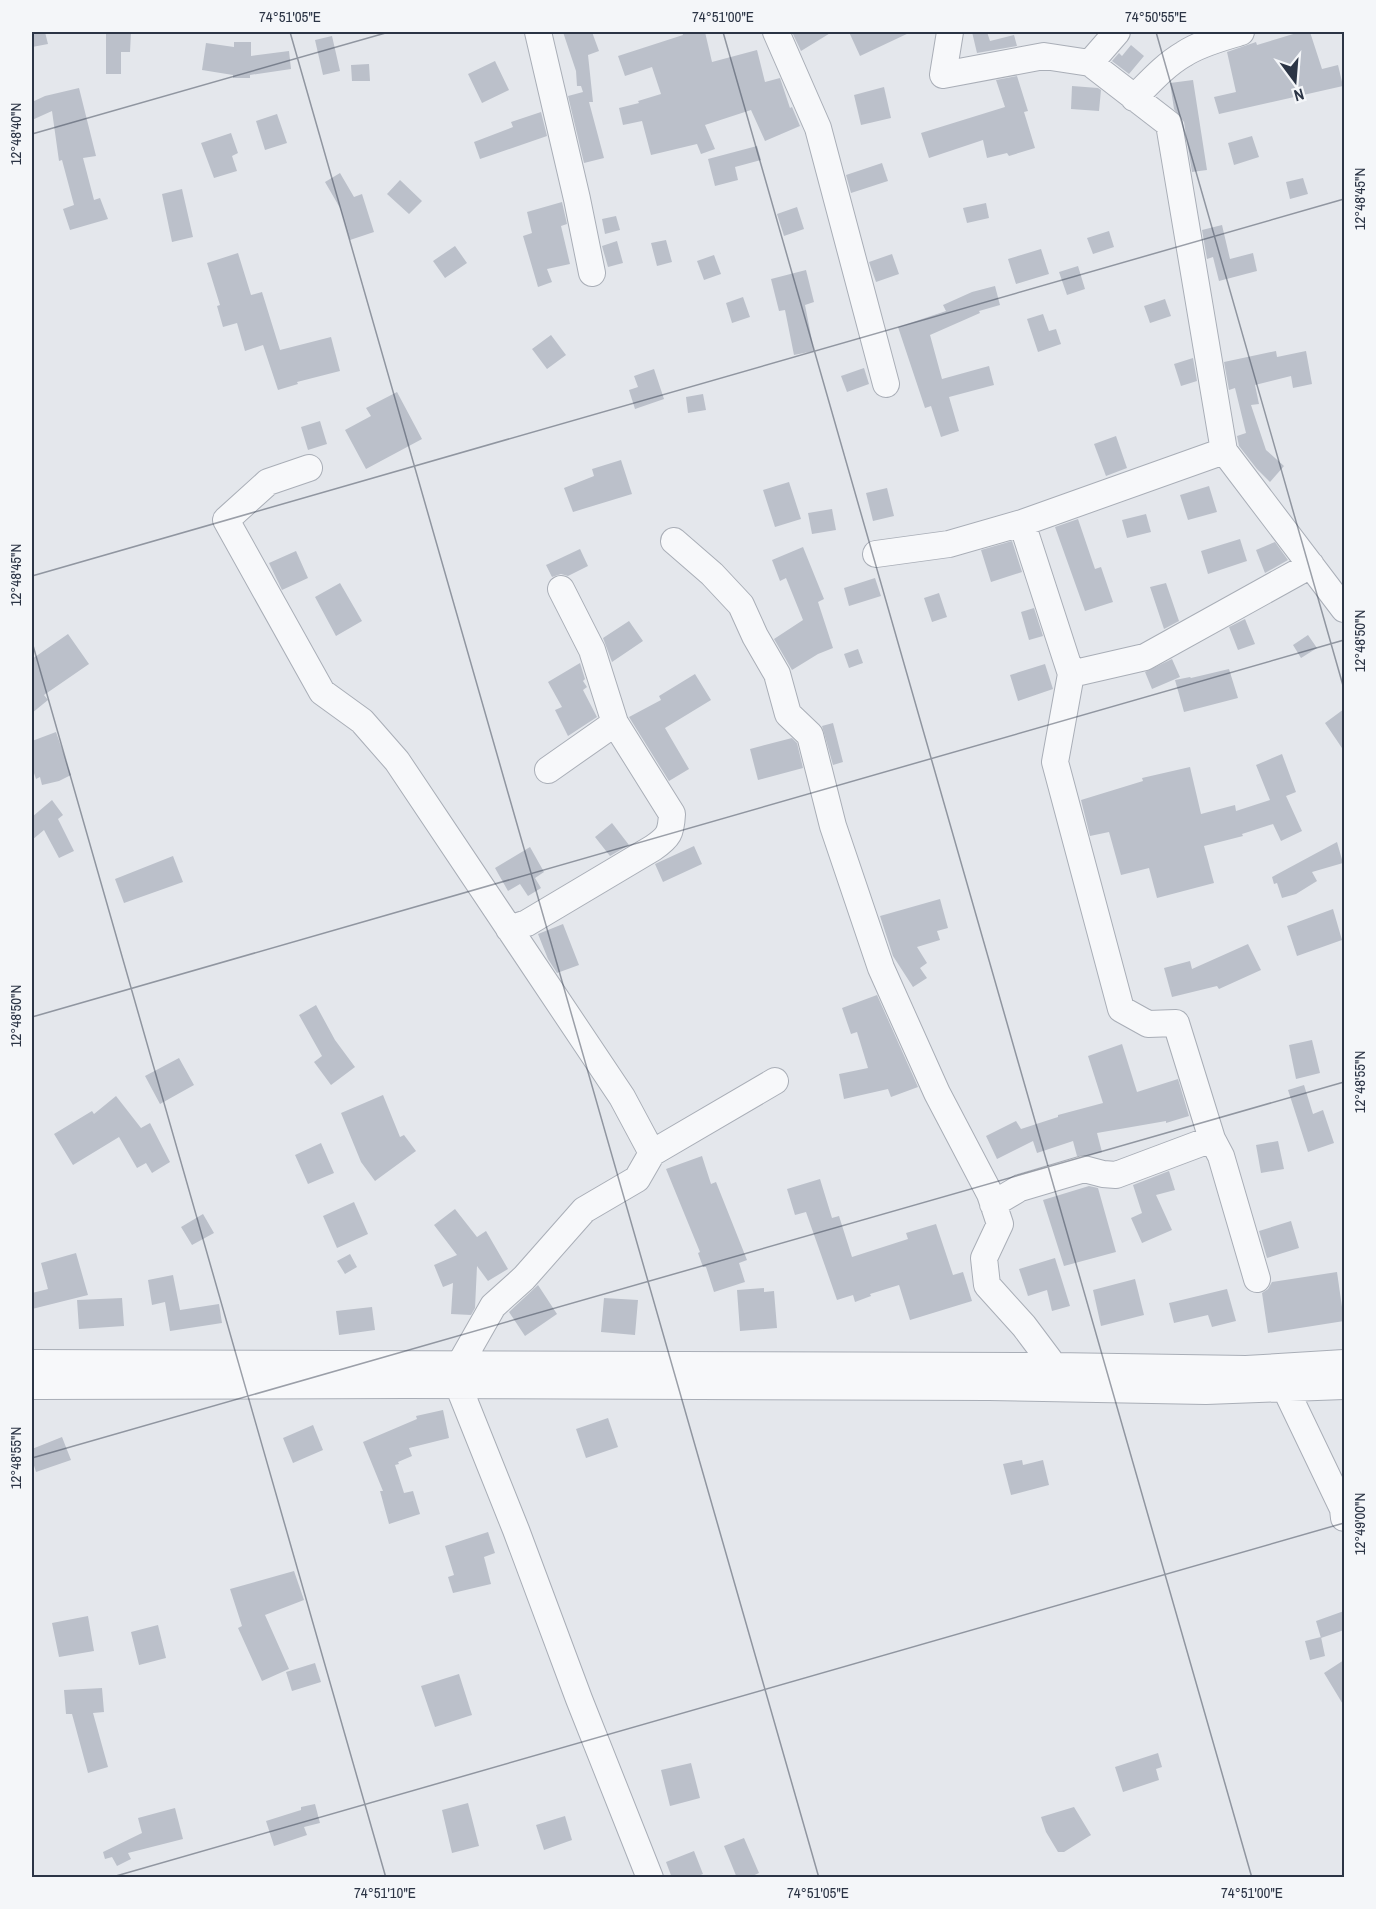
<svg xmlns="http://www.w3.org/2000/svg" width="1376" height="1909" viewBox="0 0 1376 1909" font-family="'Archivo Narrow',sans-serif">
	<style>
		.building { fill: #bbc0ca }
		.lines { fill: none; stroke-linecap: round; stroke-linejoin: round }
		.minor-casing { stroke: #a9aeb7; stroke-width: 28 }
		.minor { stroke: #f7f8fa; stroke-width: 26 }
		.ticks { fill: none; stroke: #2b3445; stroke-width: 1.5; stroke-opacity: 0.45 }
		.neatline { fill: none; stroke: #2b3445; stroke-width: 2 }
		.ticks-label { font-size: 15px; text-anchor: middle; fill: #2b3445 }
	</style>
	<rect width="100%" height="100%" fill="#e4e7ec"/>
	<path class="building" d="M32,32h13l3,12 -16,3z
		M106,32h25l-1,20h-9v22h-15z
		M563,32h29l7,19 -11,4 5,47h-4l15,56 -20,5 -16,-67 15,-4 -2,-6h-4l-1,-15z
		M682,32h23l7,30 45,-12 8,32 15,-4 10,30 2,-1 8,19 -35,15 -14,-31 -46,15 10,24 -14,5 -4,-10 -46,11 -9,-34 -19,4 -4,-17 20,-5 -1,-2 23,-7 -9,-27 -27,9 -7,-20 65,-21z
		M792,32h40l-31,19z
		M849,32h62l-51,24z
		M972,32h15l3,9 24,-6 3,11 -40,7z
		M1300,32h10l12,37 16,-4 5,21 -124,28 -5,-17 22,-5 -9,-40 29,-10 1,3z
		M332,36l8,35 -17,4 -8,-35z
		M234,42h17v14l38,-5 2,18 -41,6v3h-17v-3l-31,-5 4,-27 28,4z
		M1131,45l13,11 -15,18 -17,-13 7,-8 3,3z
		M495,61l14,29 -27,13 -14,-29z
		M369,64l1,17h-18l-1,-16z
		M1017,76l11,35 -4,1 11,36 -26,8 -2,-3 -20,5 -4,-18 -54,18 -8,-25 84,-26 -9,-27z
		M1193,80l14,90 -15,2 -8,-50 -10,-13 -4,-26z
		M1072,86l26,2 3,2 -2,21 -28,-2z
		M884,87l7,31 -30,7 -7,-30z
		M79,88l17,68 -13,2 11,42 6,-2 8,21 -38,11 -7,-21 11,-4 -12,-45 -3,1 -7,-50 -20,9v-18l13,-6z
		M541,112l6,24 -67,23 -6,-17 39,-15 -2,-5z
		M277,114l10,29 -22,7 -9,-29z
		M231,133l7,20 -6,3 5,15 -23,7 -13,-35z
		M1252,136l7,21 -25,8 -6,-22z
		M757,146l4,14 -26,7 3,13 -23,6 -7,-27z
		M882,163l6,18 -37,12 -5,-18z
		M340,173l14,24 8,-3 12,38 -24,8 -10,-32 -15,-26z
		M1303,178l5,16 -18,5 -4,-17z
		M400,180l22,21 -13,13 -22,-20z
		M182,189l11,48 -21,5 -10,-48z
		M562,202l5,22 -6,2 9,38 -23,5 5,13 -14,5 -15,-51 9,-3 -5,-21z
		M986,203l3,15 -22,5 -4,-15z
		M797,207l7,22 -20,7 -7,-22z
		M616,216l4,14 -15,4 -3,-15z
		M1222,225l8,34 23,-6 4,18 -38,10 -6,-24 -6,2 -5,-29z
		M1109,231l5,16 -21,7 -6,-16z
		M666,240l6,22 -15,4 -6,-23z
		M617,241l6,22 -15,4 -6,-21z
		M455,246l12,17 -22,15 -12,-17z
		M1041,249l8,25 -33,10 -8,-25z
		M238,253l13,42 11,-3 18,58 51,-13 9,34 -43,11 1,2 -20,6 -15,-45 -18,6 -8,-28 -14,4 -6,-21 3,-1 -13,-42z
		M892,254l7,20 -23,8 -7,-20z
		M714,255l7,19 -17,6 -7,-19z
		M1078,266l7,23 -18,6 -8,-23z
		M806,270l8,32 -9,3 9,46 -20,4 -9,-45 -6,1 -8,-32z
		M995,286l5,19 -21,6 1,2 -50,22 12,44 47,-13 5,19 -45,12 10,34 -18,6 -10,-31 -6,2 -27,-81 48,-16 -3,-6 29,-13z
		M743,297l7,20 -18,6 -6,-20z
		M1165,299l6,17 -21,7 -6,-17z
		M1043,314l6,17 7,-2 5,15 -23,8 -11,-33z
		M551,335l15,20 -19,14 -15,-20z
		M1276,351l1,6 29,-6 6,33 -19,4 -2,-12 -36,9 4,19 -8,1 15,45 18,16 -14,16 -13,-13 -18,-23 -2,-10 9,-3 -11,-45 -6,2 -5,-28z
		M1193,358l4,23 -16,5 -7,-22z
		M864,368l5,16 -22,8 -6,-16z
		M654,369l10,30 -29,10 -6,-19 9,-3 -4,-11z
		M397,392l25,47 -56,30 -21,-39 26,-14 -5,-8z
		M703,394l3,16 -18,3 -2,-16z
		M320,421l7,23 -19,6 -7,-23z
		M1116,436l11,32 -21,8 -12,-32z
		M621,460l11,34 -59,18 -9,-24 30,-12 -2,-7z
		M789,482l12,37 -26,8 -12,-37z
		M1209,486l8,26 -29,8 -8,-25z
		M887,488l7,28 -21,5 -7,-28z
		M832,509l4,21 -24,4 -4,-21z
		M1146,514l5,18 -24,6 -5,-18z
		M1078,519l17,50 6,-2 12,35 -28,9 -30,-84z
		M1240,539l7,22 -39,13 -7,-23z
		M1012,541l10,31 -31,10 -10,-32z
		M1275,542l13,18 -23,13 -9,-23z
		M803,547l21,52 -6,3 15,46 -15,6 -26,16 -18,-31 29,-19 -17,-42 -6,3 -8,-21z
		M580,549l8,17 -20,10 -7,-2 -9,3 -6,-12z
		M296,551l12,27 -26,12 -13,-27z
		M875,578l6,18 -32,10 -5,-18z
		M340,583l22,38 -26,15 -21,-39z
		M1166,583l13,38 -15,8 -14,-42z
		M939,593l8,24 -15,5 -8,-24z
		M1034,608l9,28 -14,4 -8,-28z
		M1245,619l10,25 -17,6 -9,-23z
		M629,621l14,20 -31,21 -9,-24z
		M68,634l21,30 -45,31 4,5 -16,13v-54z
		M1308,635l9,13 -16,10 -8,-13z
		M858,649l5,14 -14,5 -5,-14z
		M1172,659l8,18 -28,12 -7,-17z
		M580,663l5,16 -2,2 4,6 -4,3 14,27 -29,19 -13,-26 7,-3 -14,-25z
		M1045,664l8,25 -35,12 -8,-26z
		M1229,669l9,29 -54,14 -9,-32 15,-3 1,1z
		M695,674l16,26 -46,28 24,41 -20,12 -40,-64 32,-17 -2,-4z
		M1344,709v42l-19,-28z
		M833,723l10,39 -10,3 -11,-39z
		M56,732l15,43 -12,6 -17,4 -2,-8 -4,2 -4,-12v-26z
		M792,738l5,5 6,25 -45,12 -8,-31z
		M1282,754l14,38 -10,4 16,35 -21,10 -8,-17 -31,10 1,2 -39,10 10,37 -57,15 -8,-30 -28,7 -12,-43 -19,4 -9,-36 62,-19 -1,-3 48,-11 11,47 34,-9 1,6 34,-11 -14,-35z
		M52,800l11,15 -5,4 16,32 -15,7 -15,-28 -12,10v-23z
		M612,823l17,22 -19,11 -15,-19z
		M1337,842l6,21 -31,9 5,9 -21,13 -14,4 -5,-15 -3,1 -2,-7z
		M694,846l8,18 -39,18 -8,-18z
		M530,847l14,25 -9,6 6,10 -13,8 -8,-12 -12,7 -13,-23z
		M173,856l10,26 -59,21 -9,-24z
		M940,899l8,29 -11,3 3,9 -23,7 10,16 -7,5 7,10 -14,9 -20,-31 -13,-40z
		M1333,909l9,31 -45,16 -10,-30z
		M563,924l16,41 -22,8 -9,-14 -10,-25z
		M1248,944l13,26 -42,19 -2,-3 -45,11 -8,-29 26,-7 2,8z
		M877,995l41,92 -27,10 -3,-8 -44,10 -5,-25 29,-6 -11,-36 -6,2 -9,-26z
		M316,1005l19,35 20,27 -24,18 -17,-23 8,-6 -23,-41z
		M1312,1040l8,33 -24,6 -7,-34z
		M1122,1044l15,48 41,-13 11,37 -23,7v-2l-69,12 5,19 -12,3 -13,1 -4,-15 -36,12 -4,-12 -36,18 -11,-23 30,-15 5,8 37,-12v-2l45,-12 -15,-47z
		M179,1058l15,27 -34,19 -15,-28z
		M1304,1085l9,29 10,-4 11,33 -26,9 -20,-62z
		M383,1095l17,42 4,-2 12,16 -41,30 -14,-19 -20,-49z
		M116,1096l25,32 9,-5 20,39 -18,11 -6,-10 -9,5 -18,-31 -46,28 -19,-31 38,-23 2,3z
		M1278,1141l6,28 -23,4 -5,-28z
		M321,1143l13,30 -26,11 -13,-29z
		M702,1156l9,28 5,-2 31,78 -8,3 6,19 -31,10 -8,-25h-3l-5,-14 2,-1 -34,-83z
		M1169,1171l6,19 -19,5 16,35 -30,13 -11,-25 11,-5 -9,-28z
		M820,1179l12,39 7,-2 13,41 56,-18 -2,-6 30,-9 17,51 10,-3 9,29 -62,19 -11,-35 -29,9 1,2 -16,6 -2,-7 -16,5 -31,-88 -11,3 -8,-26z
		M1089,1186l9,2 18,64 -52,14 -21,-66z
		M354,1202l14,32 -31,14 -14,-32z
		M455,1209l22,28 9,-6 22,38 -20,12 -11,-15 -2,42 -4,7 -20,-1 2,-31 -10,4 -9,-22 23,-10 -23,-30z
		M203,1214l11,19 -22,12 -11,-18z
		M1291,1221l8,27 -32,10 -8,-27z
		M76,1253l12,42 -56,14v-16l16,-4 -7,-26z
		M350,1254l7,13 -12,7 -8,-13z
		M1055,1258l15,48 -18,5 -5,-21 -19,6 -9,-27z
		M1337,1272l7,49 -76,12 -6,-40 6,-4 4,-7z
		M173,1275l7,35 39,-6 3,19 -52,8 -5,-29 -13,3 -4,-25z
		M1135,1279l9,36 -43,11 -8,-36z
		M538,1285l19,29 -32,22 -16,-24z
		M764,1288v4l10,-1 3,37 -37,3 -3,-41z
		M1227,1289l9,32 -24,6 -4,-12 -34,8 -5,-20z
		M122,1298l2,28 -45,3 -2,-29z
		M604,1298l34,2 -3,35 -34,-3z
		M372,1307l3,23 -36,5 -3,-24z
		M443,1410l6,28 -40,10 3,8 -14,6 1,2 -4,1 9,28 9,-2 7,23 -31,10 -9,-33h3l-20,-49 54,-23 -1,-3z
		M608,1418l10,29 -32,11 -10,-29z
		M313,1425l10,25 -30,13 -10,-25z
		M62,1437l9,23 -35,12 -4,-13v-10z
		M1022,1460l1,5 20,-5 6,25 -38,10 -8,-31z
		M488,1532l7,21 -11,4 7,27 -38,9 -5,-16 6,-2 -9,-29z
		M294,1571l10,29 -39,15 24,54 -27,12 -24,-53 4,-2 -12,-37z
		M1344,1611v19l-23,8 -5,-17z
		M88,1616l6,35 -35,6 -7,-34z
		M158,1625l8,33 -27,7 -8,-33z
		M1321,1637l4,19 -15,4 -5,-19z
		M1344,1660v46l-20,-33z
		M315,1663l6,19 -29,9 -6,-19z
		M459,1674l13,41 -37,12 -14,-41z
		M102,1688l2,24 -11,1 15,54 -20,6 -16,-59h-6l-2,-24z
		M1158,1753l4,14 -6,2 3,11 -36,12 -8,-25z
		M691,1763l9,35 -30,8 -9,-36z
		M468,1803l11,43 -27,7 -10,-43z
		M315,1804l5,19 -16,4 3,8 -33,11 -8,-25 35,-11v-3z
		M1074,1807l17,28 -27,17h-6l-12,-20 -5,-15z
		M175,1808l8,31 -55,14 3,6 -14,7 -5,-9 -7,2 -2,-7 39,-19 -4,-15z
		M565,1816l7,24 -28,10 -8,-25z
		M744,1838l15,35 -11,5h-11l-13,-32z
		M694,1851l9,23 -9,4h-22l-6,-16z"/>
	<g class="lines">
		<defs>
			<path id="minor" d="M538,32l39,167 15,74
				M776,32l42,96 68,256
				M950,32l-7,43 101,-19 46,7
				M1117,32l-27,31 79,61 55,327 120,158
				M1134,98c16,-16 31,-33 50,-44 17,-11 38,-16 57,-22
				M309,468l-41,14 -42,38 96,172 40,29 35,40 225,336 30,56 -15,26 -53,31 -60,68 -31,28 -33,58 -2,21 58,145 63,169 71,179
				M1022,523l49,151 -16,88 66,247 27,15 28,-1 36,116 9,17 36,123
				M674,541l38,33 29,31 14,31 22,38 11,40 22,21 23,91 48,142 56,125 53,101 10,30 -16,34 3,27 37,41 30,40
				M876,554l73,-10 73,-21 202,-72
				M561,589l31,61 23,73
				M1071,674l74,-17 166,-92
				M509,929l18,-6 126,-75c16,-11 18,-15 19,-34l-57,-91 -67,47
				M652,1153l123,-72
				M993,1204l27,-16 64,-19 19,5 13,1 96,-36
				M32,1363l1022,3 192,3 98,-6
				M32,1386l374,-1 583,2 217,4 138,-5
				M1285,1388l58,121 1,9"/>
		</defs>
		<use href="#minor" class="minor-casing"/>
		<use href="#minor" class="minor"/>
	</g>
	<path class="ticks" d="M290,32l529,1846M723,32l529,1846M1156,32l188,657M32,134l357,-102M32,576l1312,-377M32,642l354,1236M32,1017l1312,-377M32,1458l1312,-376M109,1878l1235,-355"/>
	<rect width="1376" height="1909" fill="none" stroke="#f4f6f9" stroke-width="66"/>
	<g transform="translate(1295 81) rotate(164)" stroke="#f4f6f9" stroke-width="4.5" paint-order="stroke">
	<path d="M0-4.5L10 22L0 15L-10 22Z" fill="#2b3445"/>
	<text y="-9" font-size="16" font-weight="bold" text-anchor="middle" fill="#2b3445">N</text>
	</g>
	<rect x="33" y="33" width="1310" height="1843" class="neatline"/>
	<g class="ticks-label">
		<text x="290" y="22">74°51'05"E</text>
		<text x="723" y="22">74°51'00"E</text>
		<text x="1156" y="22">74°50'55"E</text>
		<text transform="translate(16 134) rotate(-90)" y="5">12°48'40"N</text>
		<text transform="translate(1360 199) rotate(-90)" y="5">12°48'45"N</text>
		<text transform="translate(16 575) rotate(-90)" y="5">12°48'45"N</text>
		<text transform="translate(1360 641) rotate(-90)" y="5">12°48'50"N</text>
		<text transform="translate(16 1016) rotate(-90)" y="5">12°48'50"N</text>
		<text transform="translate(1360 1082) rotate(-90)" y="5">12°48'55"N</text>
		<text transform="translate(16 1458) rotate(-90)" y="5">12°48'55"N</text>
		<text transform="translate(1360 1524) rotate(-90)" y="5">12°49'00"N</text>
		<text x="385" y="1898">74°51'10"E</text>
		<text x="818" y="1898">74°51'05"E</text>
		<text x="1252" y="1898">74°51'00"E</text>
	</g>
</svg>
